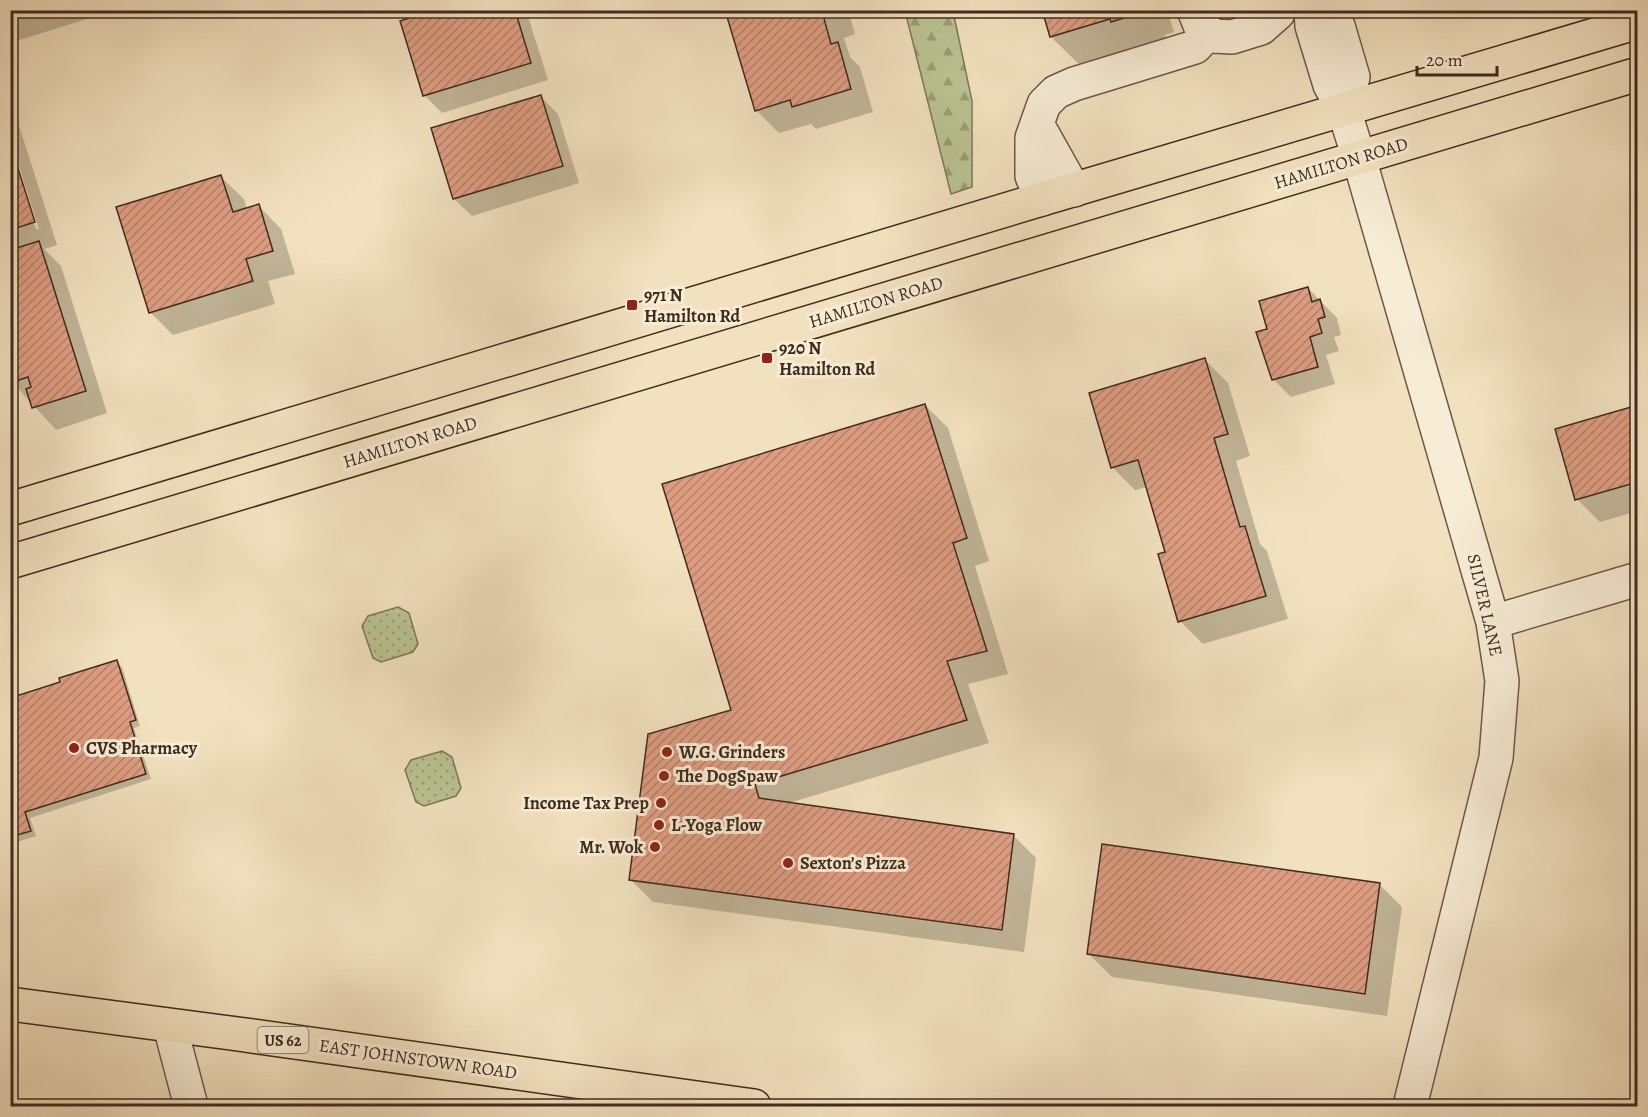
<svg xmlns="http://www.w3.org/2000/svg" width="1648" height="1117" viewBox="0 0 1648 1117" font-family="Alegreya,serif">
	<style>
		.grass { fill: url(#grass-dots); stroke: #7e7758; stroke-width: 1.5 }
		.forest { fill: url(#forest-firs); stroke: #7e7758; stroke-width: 1.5 }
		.shadow { fill: #0003 }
		.building { fill: url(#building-hatch); stroke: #412b1d; stroke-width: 1.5 }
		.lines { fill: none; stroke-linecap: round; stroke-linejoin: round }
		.minor-casing { stroke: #6d5846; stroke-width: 36 }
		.major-casing { stroke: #412b1d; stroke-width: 36 }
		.highway-casing { stroke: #412b1d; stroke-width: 36 }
		.minor { stroke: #f7ecd5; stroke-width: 33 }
		.major { stroke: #f2e1bf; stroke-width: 33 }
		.highway { stroke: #f2e1bf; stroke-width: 33 }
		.poi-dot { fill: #8f2418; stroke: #f7ecd5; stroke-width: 2 }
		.labels { text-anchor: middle; stroke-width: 6; stroke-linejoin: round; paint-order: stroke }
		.shield { fill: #f7ecd5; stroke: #786554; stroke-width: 1.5 }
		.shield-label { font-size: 16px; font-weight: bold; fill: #412b1d }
		.street-label { font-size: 18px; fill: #412b1d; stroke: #f7ecd5 }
		.poi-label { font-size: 18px; font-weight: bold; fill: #412b1d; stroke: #f7ecd5; text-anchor: start }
	</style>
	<defs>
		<pattern id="grass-dots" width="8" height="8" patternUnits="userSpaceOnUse" patternTransform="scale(1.5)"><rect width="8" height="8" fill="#bac392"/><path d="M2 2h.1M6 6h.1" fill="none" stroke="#999f77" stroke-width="1.8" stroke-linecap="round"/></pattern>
		<pattern id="forest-firs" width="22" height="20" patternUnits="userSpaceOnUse" patternTransform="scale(1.5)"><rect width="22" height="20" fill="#bac392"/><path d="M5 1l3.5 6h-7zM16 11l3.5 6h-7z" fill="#999f77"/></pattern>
		<pattern id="building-hatch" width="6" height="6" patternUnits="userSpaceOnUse" patternTransform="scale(1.5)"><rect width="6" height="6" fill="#de9d81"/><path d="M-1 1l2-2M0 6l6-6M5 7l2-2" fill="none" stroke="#b68069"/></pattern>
	</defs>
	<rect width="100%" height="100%" fill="#f2e1bf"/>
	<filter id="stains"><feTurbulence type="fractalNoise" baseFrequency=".00333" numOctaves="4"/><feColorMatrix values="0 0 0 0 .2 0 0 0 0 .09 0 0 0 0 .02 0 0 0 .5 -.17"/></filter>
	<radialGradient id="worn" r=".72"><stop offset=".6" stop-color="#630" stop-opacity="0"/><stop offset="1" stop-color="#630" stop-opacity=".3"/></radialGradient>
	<path class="grass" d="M398,607l11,6 9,31 -5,8 -32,10 -8,-4 -11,-32 6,-10z
		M442,751l10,6 9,31 -5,8 -32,10 -8,-4 -11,-32 6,-10z"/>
	<path class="forest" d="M905,11h48l19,90v86l-21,7z"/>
	<path class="shadow" d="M10,10h84l2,6 -86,27z
		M438,10h88l22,70 -106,33 -18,-18z
		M727,10h121l7,24 -11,4 6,19 10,10 13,45 -57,17 -5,-5 -32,9 -23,-23z
		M1035,10h129l5,6 5,16 -9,3 3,11 -84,23 -33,-32 -4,-15z
		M540,96l18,18 21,69 -107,33 -18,-17z
		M10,97l47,148 -13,4 17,17 46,147 -51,17 -44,-48 2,-53 -4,-6v-175l26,81h3l-29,-91z
		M221,177l23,22 3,10 12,-3 22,23 14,45 -27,7 7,23 -102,31 -23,-23z
		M1308,288l29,30 4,17 -7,2 5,14 -13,4 9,29 -44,13 -18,-18 -4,-49z
		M1205,360l23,23 22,73 -14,5 24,83 7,7 21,68 -85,25 -23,-23 -13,-68 -20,-66 -12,3 -23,-23z
		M925,405l23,23 41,133 -14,5 33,108 -40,10 21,59 -200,60 224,32 23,23 -12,94 -371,-50 -23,-23 103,-168z
		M1638,407v104l-38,11 -23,-23z
		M116,662l6,5 18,59 -6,2 17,51 -121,39 6,18 -25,8 -1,-145 52,-16z
		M1379,884l23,23 -15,109 -275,-39 -23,-23z
		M11,1100l6,6h-7z"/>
	<path class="building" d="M433,10h82l16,53 -108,33 -23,-75z
		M725,10h108l-10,5 8,29 7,-2 13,47 -59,18 -2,-7 -35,11z
		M1042,10h94l1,4 -26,8 -1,-3 -60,18z
		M541,95l22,71 -110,33 -22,-71z
		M10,143l25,79 -25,8z
		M221,175l12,37 26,-8 14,47 -27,8 7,22 -104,32 -33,-106z
		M39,241l47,150 -54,17 -6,-19 5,-2 -3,-10 -18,6v-54l3,-1 -3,-6v-72z
		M1308,287l4,15 8,-3 5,18 -7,2 4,14 -12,4 8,30 -46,13 -16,-48 11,-3 -8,-28z
		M1205,358l23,76 -14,4 26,89 5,-1 21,70 -88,26 -20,-68 7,-2 -27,-92 -27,8 -22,-75z
		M925,404l42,134 -14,5 34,108 -40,10 20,59 -212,64 4,14 255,36 -12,96 -373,-50 19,-146 83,-24 -69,-226z
		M1638,405v77l-63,18 -20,-71z
		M117,660l19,60 -6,2 16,52 -121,38 6,19 -21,6v-139l50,-16 -1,-4z
		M1102,844l278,39 -15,111 -278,-40z
		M18,1101l48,5h-49z"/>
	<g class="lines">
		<defs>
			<path id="minor" d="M1194,10l6,15 13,11 19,1 29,-9 17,-15 1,-3
				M1311,10l1,16 18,59 14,25 15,48 134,464 9,59 -6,77 -86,348
				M1319,10l11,6 8,10 15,51 -9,33
				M1037,124l37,66
				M1042,199l-10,-23v-38l12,-34 12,-12 18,-8 121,-37 14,-15
				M1493,622l145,-43
				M170,1026l21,80"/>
			<path id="major" d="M10,509l1032,-310 596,-177
				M10,562l1628,-488"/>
			<path id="highway" d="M10,1004l228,30 516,72"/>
		</defs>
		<use href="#minor" class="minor-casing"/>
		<use href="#major" class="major-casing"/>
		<use href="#highway" class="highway-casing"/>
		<use href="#minor" class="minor"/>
		<use href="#major" class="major"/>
		<use href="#highway" class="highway"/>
	</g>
	<g class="poi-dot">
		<rect x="626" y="299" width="12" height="12" rx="3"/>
		<rect x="761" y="352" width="12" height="12" rx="3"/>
		<circle cx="74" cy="748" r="6"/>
		<circle cx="667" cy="752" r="6"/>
		<circle cx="664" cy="776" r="6"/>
		<circle cx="661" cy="803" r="6"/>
		<circle cx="659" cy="825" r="6"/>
		<circle cx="655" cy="847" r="6"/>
		<circle cx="788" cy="863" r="6"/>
	</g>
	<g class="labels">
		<rect class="shield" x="257.5" y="1027" width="51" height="26" rx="4.5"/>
		<g class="shield-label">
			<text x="283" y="1046">US 62</text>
		</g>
		<g class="street-label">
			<text transform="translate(1341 163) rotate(-17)" y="6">HAMILTON ROAD</text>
			<text transform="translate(876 302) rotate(-17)" y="6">HAMILTON ROAD</text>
			<text transform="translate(410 442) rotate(-17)" y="6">HAMILTON ROAD</text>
			<text transform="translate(1485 605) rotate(77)" y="6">SILVER LANE</text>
			<text transform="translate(418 1059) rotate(8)" y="6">EAST JOHNSTOWN ROAD</text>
		</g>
		<g class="poi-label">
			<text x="644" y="301">971 N<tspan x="644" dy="21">Hamilton Rd</tspan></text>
			<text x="779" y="354">920 N<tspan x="779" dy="21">Hamilton Rd</tspan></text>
			<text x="86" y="754">CVS Pharmacy</text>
			<text x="679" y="758">W.G. Grinders</text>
			<text x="676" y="782">The DogSpaw</text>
			<text x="649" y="809" text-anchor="end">Income Tax Prep</text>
			<text x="671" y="831">L-Yoga Flow</text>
			<text x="643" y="853" text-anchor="end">Mr. Wok</text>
			<text x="800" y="869">Sexton’s Pizza</text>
		</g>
	</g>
	<rect width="1648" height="1117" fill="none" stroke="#f2e1bf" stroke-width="36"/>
	<rect x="12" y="12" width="1624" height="1093" fill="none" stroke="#412b1d" stroke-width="3"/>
	<rect x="18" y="18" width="1612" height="1081" fill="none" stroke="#412b1d" stroke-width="1.5"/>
	<path d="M1417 66v9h80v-9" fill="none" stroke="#412b1d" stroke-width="3"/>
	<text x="1426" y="66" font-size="18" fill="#412b1d" stroke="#f7ecd5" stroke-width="4.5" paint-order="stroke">20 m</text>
	<rect width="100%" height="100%" filter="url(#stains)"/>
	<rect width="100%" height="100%" fill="url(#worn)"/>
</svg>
